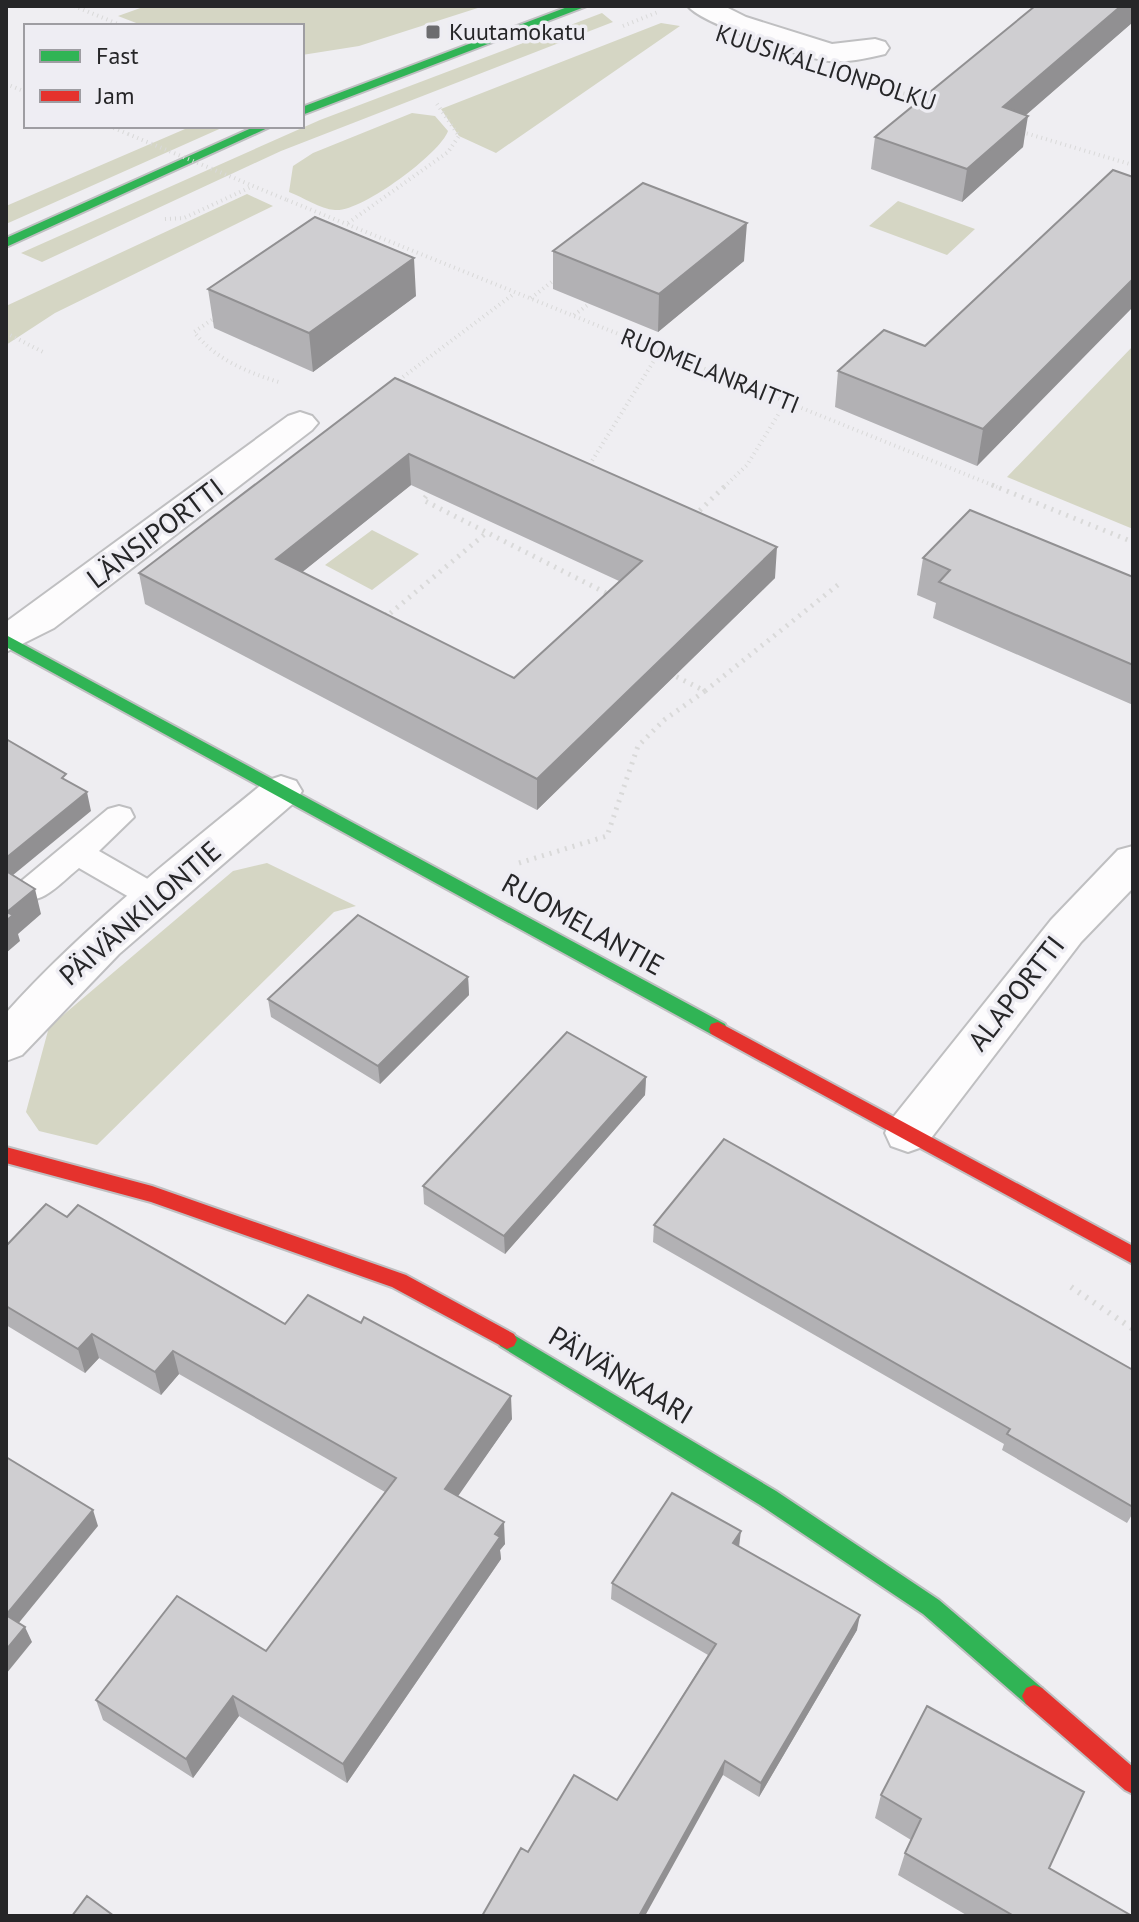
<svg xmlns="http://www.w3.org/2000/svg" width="1139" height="1922" viewBox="0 0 1139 1922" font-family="'PT Sans',sans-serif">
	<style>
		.green { fill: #d5d6c4 }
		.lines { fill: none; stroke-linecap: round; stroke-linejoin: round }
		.lane-casing { stroke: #bfbfc1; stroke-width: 4 }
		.street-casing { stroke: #bfbfc1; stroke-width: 4 }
		.fast-casing { stroke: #bfbfc1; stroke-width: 4 }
		.jam-casing { stroke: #bfbfc1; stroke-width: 4 }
		.path-far2 { stroke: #d9d9d9; stroke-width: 4; stroke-dasharray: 1 4; stroke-linecap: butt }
		.path-far1 { stroke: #d9d9d9; stroke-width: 5; stroke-dasharray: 2 6; stroke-linecap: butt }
		.path { stroke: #d9d9d9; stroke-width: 6; stroke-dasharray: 2 7; stroke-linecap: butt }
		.lane { fill: #fdfcfd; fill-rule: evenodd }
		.street { fill: #fdfcfd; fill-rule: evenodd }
		.fast { fill: #30b455; fill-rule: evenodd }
		.jam { fill: #e5322d; fill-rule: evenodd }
		.path-bridge { stroke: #d9d9d9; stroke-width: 4; stroke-dasharray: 1 4; stroke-linecap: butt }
		.wall { fill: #b2b1b4; fill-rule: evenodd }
		.shaded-wall { fill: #919092 }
		.building { fill: #cfced1; stroke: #919092; stroke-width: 2; fill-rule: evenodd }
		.poi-dot { fill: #6c6c6f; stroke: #eeedf3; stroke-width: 3 }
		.labels { text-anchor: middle; stroke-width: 7; stroke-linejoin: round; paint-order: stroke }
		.far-poi-label { font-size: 24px; fill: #262628; stroke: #eeedf3; text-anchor: start }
		.far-street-label { font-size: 24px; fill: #262628; stroke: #eeedf3 }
		.street-label { font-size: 28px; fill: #262628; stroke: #eeedf3 }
	</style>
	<rect width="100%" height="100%" fill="#efeef2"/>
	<path class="green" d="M146,6h338l-125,40 -57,9v-29h-158l-26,-10z
		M602,13l11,9 -332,129 -239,111 -21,-9 299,-133z
		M661,23l19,3 -184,127 -37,-17 -18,-27z
		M412,113l23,3 13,15c-8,23 -88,82 -113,79 -15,-1 -32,-13 -46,-18l4,-26 20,-13z
		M192,126h34l-220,98v-18z
		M247,194l26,12 -218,107 -49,32v-39z
		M898,201l77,28 -28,26 -78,-29z
		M1133,346v183l-126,-52z
		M372,530l47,24 -47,36 -47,-25z
		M267,863l89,43 -22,6 -237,233 -58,-14 -13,-19 23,-85 184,-156z"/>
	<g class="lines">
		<defs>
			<path id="lane" d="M119,806l11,3 4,8 -35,34 66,38 5,8 -5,8 -11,3 -11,-3 -64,-37c-18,14 -36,38 -60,31l-5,-8 5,-8 89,-74z"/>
			<path id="street" d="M688,6h36l22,11 86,27 43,-5 10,3 4,6 -4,6c-16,4 -39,9 -56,7 -24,-2 -129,-38 -141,-55z
				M300,412l12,4 6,7 -6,7 -258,198 -48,24v-30l282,-206z
				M281,776l15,5 6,10 -6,10 -177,153 -97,101 -16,6v-48c78,-87 171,-159 260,-232z
				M1133,846v42l-52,54 -156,204 -17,6 -17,-6 -6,-13 6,-13 160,-200 67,-70z"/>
			<path id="fast" d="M570,6h17l-285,109v-8z
				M256,126h16l-266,121v-9z
				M6,635l719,389 2,5 -2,5h-14l-705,-387z
				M507,1331l269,160 163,109 103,88 4,8 -4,8 -8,3 -8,-3 -103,-90 -163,-109 -260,-159 -3,-6 3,-6z"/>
			<path id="jam" d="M718,1022l415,224v18l-422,-230 -2,-5 2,-5z
				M6,1147l146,39 254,89 108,59 3,6 -3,6 -7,3 -115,-62 -241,-85 -145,-39z
				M1034,1685l8,3 91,79v27l-8,-4 -99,-86 -4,-8 4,-8z"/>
		</defs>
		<use href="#lane" class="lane-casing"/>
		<use href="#street" class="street-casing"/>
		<use href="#fast" class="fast-casing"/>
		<use href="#jam" class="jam-casing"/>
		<path class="path-far2" d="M74,6l49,20
			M623,26l35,-14
			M6,84l20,8
			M889,89l36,11
			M109,126l19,8
			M1022,132l111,33
			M287,200l710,287
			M165,219l19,-1 69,-32
			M348,223l100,-71 11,-16 -22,-32
			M531,298l27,-21
			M574,315l15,-11
			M216,317l-22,15c22,28 55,41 88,51
			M6,333l39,20
			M395,383l120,-90
			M587,469l73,-118
			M724,487l23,-22 39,-63"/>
		<path class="path-far1" d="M992,485l141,57
			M431,490l-8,10 189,96
			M694,516l32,-31
			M384,614l3,2 98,-82
			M705,691l134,-107
			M519,863l88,-27 31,-90 26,-26 41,-29 -36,-18"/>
		<path class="path" d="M1071,1287l62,42"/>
		<use href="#lane" class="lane"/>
		<use href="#street" class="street"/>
		<use href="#fast" class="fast"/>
		<use href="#jam" class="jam"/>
		<path class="path-bridge" d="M128,134l159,66"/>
	</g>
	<path class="wall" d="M1133,22l-107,93 -3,32 -61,55 -91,-33 4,-32z
		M553,251l191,10 -86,71 -105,-43z
		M208,289l208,7 -103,76 -99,-44z
		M838,371l182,51 -43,44 -142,-59z
		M395,378l380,200 -238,232 -392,-206 -6,-31zM411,485l208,96 -105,97 -212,-106z
		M923,558l210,19v128l-200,-87 3,-15 -19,-8z
		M468,977l1,18 -89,89 -109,-67 -3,-18z
		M646,1077l-1,18 -140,159 -81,-50 -1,-18z
		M67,1217l218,107 227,95 -55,77 48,48 -5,6 1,9 -154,224 -108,-67 -46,62 -90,-58 -7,-20 170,-49 119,-159 -206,-118 -18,21 -62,-37 -14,15 -79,-48v-79z
		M654,1225l479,145v143l-6,10 -125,-73 2,-6 -351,-202z
		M739,1547l118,83 -98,167 -36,-22 -195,77 89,-52 91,-145 -97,-56 1,-16z
		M881,1795l168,73 83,48h-164l-70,-41 7,-22 6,-13 -36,-22z"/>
	<path class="shaded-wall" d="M1121,6h12v16l-135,117 5,-32z
		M1028,116l-5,31 -61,55 5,-33z
		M747,223l-3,38 -86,71 1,-38z
		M414,258l2,38 -103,76 -4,-39z
		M1133,279v28l-156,159 6,-37z
		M409,454l2,31 -131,105 -4,-31z
		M777,547l-2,31 -238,232v-31z
		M87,792l4,19 -84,69 -1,-22z
		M35,889l6,25 -23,20 2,7 -14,12 1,-41z
		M468,977l1,18 -89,89 -2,-18z
		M646,1077l-1,18 -140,159 -1,-18z
		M92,1334l7,24 -14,15 -7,-24z
		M173,1351l6,23 -18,21 -6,-23z
		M511,1396l1,23 -65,93 -2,-23z
		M93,1510l5,16 -85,104 -7,-15z
		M504,1522l1,22 -5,6 1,9 -154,224 -4,-19z
		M741,1531l-2,16 -6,-4z
		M860,1615l-3,15 -98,167 2,-14z
		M25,1627l7,15 -26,32v-24z
		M233,1696l6,20 -46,62 -7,-19z
		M725,1761l-2,14 -78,141h-6z"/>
	<path class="building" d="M1035,6h86l-118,101 25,9 -61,53 -92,-32z
		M1113,170l20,7v102l-150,150 -145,-58 46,-41 41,16z
		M643,183l104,40 -88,71 -106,-43z
		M315,217l99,41 -105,75 -101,-44z
		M395,378l382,169 -240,232 -398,-206zM409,454l233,107 -128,117 -238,-119z
		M970,510l163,67v88l-194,-83 11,-12 -27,-12z
		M6,739l60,35 -4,4 25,14 -81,66z
		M6,871l29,18 -28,23 6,3 -7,6z
		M358,915l110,62 -90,89 -110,-67z
		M567,1032l79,45 -142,159 -81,-50z
		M724,1139l409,231v137l-126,-73 3,-5 -356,-204z
		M46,1204l21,13 11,-12 207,119 23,-29 53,28 3,-6 147,79 -66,93 59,33 -9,12 5,3 -157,227 -110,-68 -47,63 -90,-59 81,-104 89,55 130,-173 -223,-127 -18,21 -63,-38 -14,15 -72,-43v-60z
		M6,1457l87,53 -87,105 19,12 -19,23z
		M672,1493l69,38 -8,12 127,72 -99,168 -36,-22 -86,155h-157l39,-68 7,4 46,-77 43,25 99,-156 -104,-61z
		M927,1706l157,86 -35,76 83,48h-118l-109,-63 16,-34 -40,-24z
		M87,1896l27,20h-42z"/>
	<rect class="poi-dot" x="425" y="24" width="16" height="16" rx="4"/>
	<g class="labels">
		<g class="far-poi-label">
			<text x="449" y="40">Kuutamokatu</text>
		</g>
		<g class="far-street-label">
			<text transform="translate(826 68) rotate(18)" y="8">KUUSIKALLIONPOLKU</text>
			<text transform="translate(710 371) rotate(22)" y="8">RUOMELANRAITTI</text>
		</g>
		<g class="street-label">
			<text transform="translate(155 533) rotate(-37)" y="10">LÄNSIPORTTI</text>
			<text transform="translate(140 913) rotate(-41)" y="10">PÄIVÄNKILONTIE</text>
			<text transform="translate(583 924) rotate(29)" y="10">RUOMELANTIE</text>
			<text transform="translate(1016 993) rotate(-52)" y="10">ALAPORTTI</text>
			<text transform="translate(621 1375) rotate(31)" y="10">PÄIVÄNKAARI</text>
		</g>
	</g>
	<rect width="1139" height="1922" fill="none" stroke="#262628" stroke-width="16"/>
	<rect x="24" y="24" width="280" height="104" fill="#eeedf3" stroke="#9e9da2" stroke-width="2"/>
	<rect x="40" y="50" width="40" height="12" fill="#30b455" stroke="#9e9da2" stroke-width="2"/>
	<text x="96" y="64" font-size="24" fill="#262628">Fast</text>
	<rect x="40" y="90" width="40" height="12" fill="#e5322d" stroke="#9e9da2" stroke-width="2"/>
	<text x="96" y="104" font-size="24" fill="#262628">Jam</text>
</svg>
